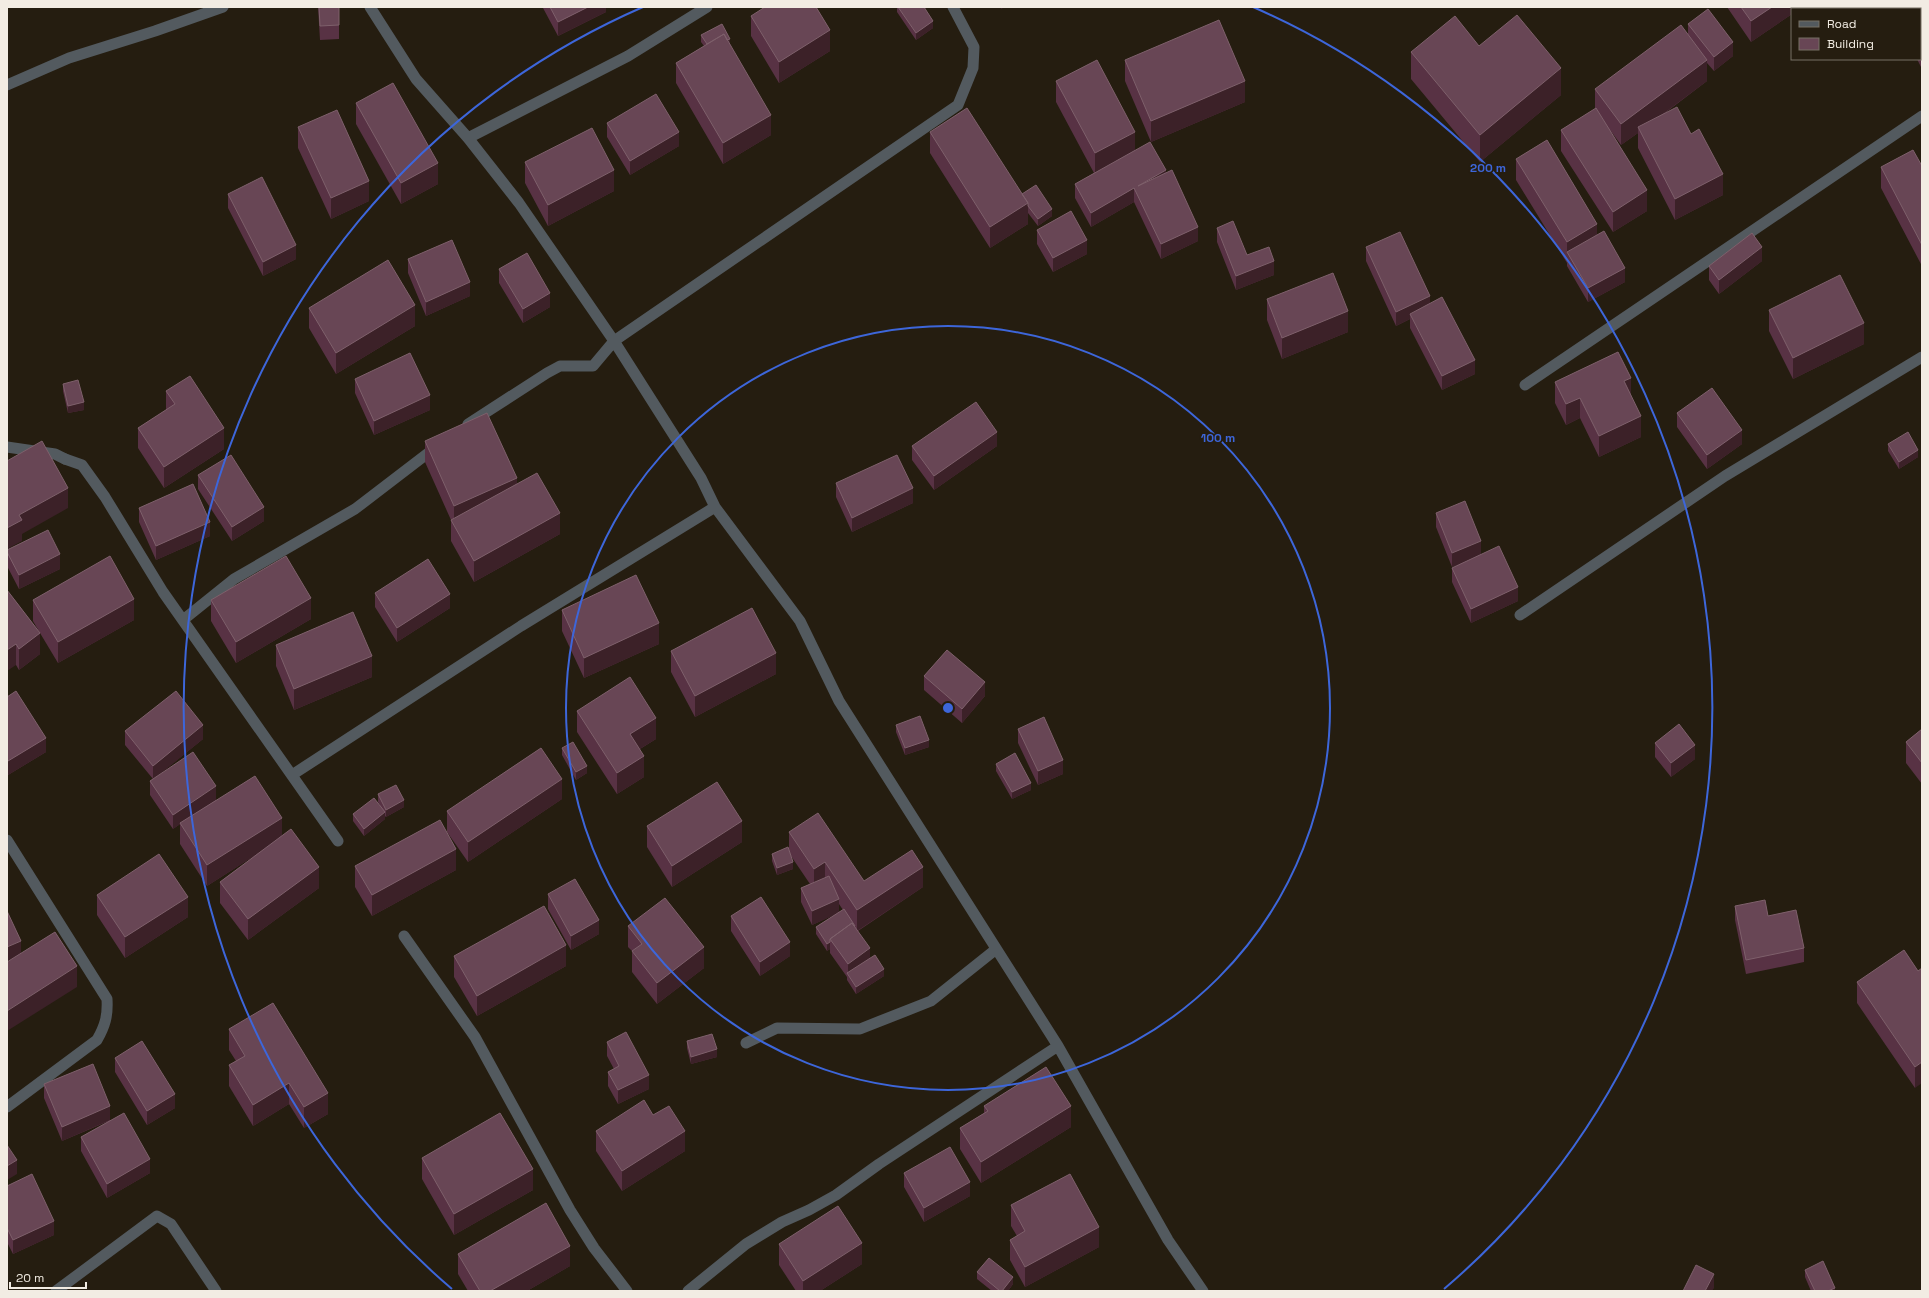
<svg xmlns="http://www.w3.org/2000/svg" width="1929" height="1298" viewBox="0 0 1929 1298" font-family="'Space Grotesk',sans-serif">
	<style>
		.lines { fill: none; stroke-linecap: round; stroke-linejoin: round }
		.service { stroke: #535a5f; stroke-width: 11 }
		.minor { stroke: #535a5f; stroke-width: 11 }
		.wall { fill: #583244; fill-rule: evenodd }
		.shaded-wall { fill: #3c2128 }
		.building { fill: #684655; stroke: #7e606b }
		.ring { fill: none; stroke: #3d66da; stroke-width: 2 }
		.centre { fill: #3d66da; stroke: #251d10; stroke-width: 2 }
		.ring-label { font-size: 12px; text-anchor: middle; font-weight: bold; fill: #3d66da; stroke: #251d10; stroke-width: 3.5; stroke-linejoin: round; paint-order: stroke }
	</style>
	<rect width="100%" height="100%" fill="#251d10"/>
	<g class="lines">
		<path class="service" d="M7,447l48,7 10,5"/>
		<path class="minor" d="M370,7l46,72 52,59 51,65 95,138 87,137 14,29 85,114 39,80 219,345 110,194 35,51
			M7,85l62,-27 86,-27 68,-24
			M468,138l160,-82 79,-49
			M1525,385l397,-269
			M468,424l79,-51 13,-7h33l21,-25 344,-236 15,-37 1,-21 -21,-40
			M65,459l17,6 23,32 58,95 175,249
			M1520,615l205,-139 197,-119
			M183,620l51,-41 121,-70 81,-62
			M292,775l229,-149 194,-119
			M7,840l100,159c1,17 -2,27 -10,41l-90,67
			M404,936l71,101 95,173 24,38 33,43
			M746,1043l31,-15 83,1 71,-28 64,-51
			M56,1291l101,-75 14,8 45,67
			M688,1291l58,-47 36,-22 27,-12 27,-15 43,-31 179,-118"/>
	</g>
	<path class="wall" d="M318,7h21v32l-19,1z
		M543,7h63v5l-48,24 -15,-28z
		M897,7h27l9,21 -17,12 -19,-28z
		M1727,7h75l-3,2h-7v5l-41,28z
		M1889,7h33v62l-5,-10h3v-50h-30z
		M751,16l79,35 -51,32 -28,-47z
		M1688,24l45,32 -19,15 -7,-8v18l-46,35 62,79 -48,25 -37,-72v-15l-17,12 -11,-15 37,81 -34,21 -52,-81v-21l34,-21v-20l93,-54z
		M701,35l29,10 41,90 -48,29 -47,-81v-20l28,-17 -3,-4z
		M1479,46l82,49 -81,67 -69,-83v-27z
		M1125,60l120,42 -94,40 -26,-61z
		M1056,81l79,69 31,23 32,68 -37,18 -27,-57 -43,25 -16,-29v-14l19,-11 -38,-71z
		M356,103l82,81 -37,20 -45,-80z
		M607,123l72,23 -49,29 -23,-38z
		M298,127l71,74 -38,18 -33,-71z
		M930,132l92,62 30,22 -14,10 -10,-13v11l-38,24 -60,-95z
		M1516,159l81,76 28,47 -37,20 -21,-36v-3l-51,-83z
		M525,162l89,29 -66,35 -23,-43z
		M1922,166v100l-41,-78v-21z
		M228,194l68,65 -33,17 -35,-68z
		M1217,228l30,27 27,20 -38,15 -19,-48z
		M1037,230l50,24 -34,18 -16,-28z
		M1366,247l64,57 45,70 -33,16 -32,-62v-9l-14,7 -30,-65z
		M408,259l62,37 -44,20 -18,-43z
		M1762,261l-43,33 -10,-14v-14z
		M499,269l51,38 -27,16 -24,-40z
		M1267,299l81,33 -66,27 -15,-39z
		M309,308l106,18 -79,48 -27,-46z
		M1769,310l95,34 -71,35 -24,-48z
		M355,379l75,31 -56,25 -19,-42z
		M1555,382l76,13 10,42 -42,20 -19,-39 -14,7 -11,-22z
		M63,384l21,26 -16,3 -5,-22z
		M166,391l58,58 -60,39 -26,-40v-20l28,-18z
		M1677,413l65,31 -35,25 -30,-42z
		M425,441l92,43 43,50 -86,48 -23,-41v-21l-26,-58z
		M1888,444l30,13 -19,12 -11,-18z
		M912,446h85l-63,44 -22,-30z
		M198,475l66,46 -32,20 -34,-52z
		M836,483l77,20 -61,29 -16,-35z
		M139,508l71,28 -54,24 -17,-38z
		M1436,513l45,42 37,46 -47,22 -19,-41v-14l12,-6 -12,5 -16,-40z
		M7,550l53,19 -41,20 -12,-23z
		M7,590l33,43 -7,-12v-21l101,20 -76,43 -18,-30v21l-21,16 -3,-5z
		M375,593l75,15 -53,34 -22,-35z
		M211,600l100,19 -75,44 -25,-42z
		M562,610l97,34 -75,34 -22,-47z
		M276,645l96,32 -78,33 -18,-44z
		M671,651l105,23 -81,43 -24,-45z
		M924,676l61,20 -23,27 -38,-33z
		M7,697l39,55 -38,23 -1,-1z
		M577,711l79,28 -16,10 4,28 -27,17 -40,-62z
		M896,725l33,22 -24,8 -9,-23z
		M1018,729l45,45 -25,11 -20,-42z
		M1922,729v55l-16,-21v-21z
		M125,731l78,8 -47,38 60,23 66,36 37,52 -71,52 -28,-37v-21l37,-28 -50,32 -27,-42v-20l-7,5 -23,-34v-14l3,-2 -28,-34z
		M1655,743l40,16 -24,18 -16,-20z
		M562,748l25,25 -11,7 -14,-25z
		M996,764l35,26 -19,9 -16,-28z
		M378,794l26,13 -18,10 -1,-1v3l-21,17 -11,-15v-7l27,-9 -2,-3z
		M562,799l-94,63 -21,-30v-21z
		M647,826l95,16 -70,45 -25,-40z
		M789,832l75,49 59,6 -65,44 12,28 14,17 -28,18 -9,-14v-3l-17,-24v-4l-3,2 -11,-17v-7l20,-13 -24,11 -11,-23v-14l9,-4 -19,-28 2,13 -16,6 -5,-14v-7l17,-3zM839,904l4,6 -4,2z
		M355,866l101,4 -84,46 -17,-29z
		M548,894l51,40 -28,16 -23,-41z
		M97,895l91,22 -63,41 -28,-43z
		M1735,906l33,10 36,32v14l-58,12 -11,-54z
		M731,916l59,40 -30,20 -29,-45z
		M628,926l76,42 -47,36 -25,-32v-21l-4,-4z
		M454,956l112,10 -89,50 -23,-39z
		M1918,971l-3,117 -58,-85v-21z
		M229,1029l99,85 -24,14 -15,-24 -36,22 -24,-40v-21l7,-4 -7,-11z
		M687,1041l30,16 -26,7 -4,-16z
		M607,1042l42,47 -31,15 -10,-18v-14l6,-3 -7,-13z
		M115,1058l60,50 -28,17 -32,-53z
		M44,1084l66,36 40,53 -43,25 -26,-47v-14l28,-16 -47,20 -18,-43z
		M984,1106l87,21 -90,56 -21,-34v-21l24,-15z
		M653,1115l32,36 -63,40 -26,-40v-20z
		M422,1158l111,32 -79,45 -32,-56z
		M904,1173l66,23 -46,26 -20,-35z
		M7,1186l47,49 -41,19 -6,-12z
		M1011,1205l88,42 -74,40 -15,-27v-20l7,-4 -6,-10z
		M779,1244l83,20 -42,27h-24l-17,-26z
		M458,1254l112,12 -43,25h-59l-10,-17z
		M1805,1270l30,21h-24l-6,-14z
		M977,1272l36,12 -5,7h-16l-15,-12z"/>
	<path class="shaded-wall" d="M588,7h18v5l-48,24v-14z
		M1001,7h4l-4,2z
		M1772,7h30l-3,2h-7v5l-41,28v-21z
		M933,21v7l-17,12v-7z
		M830,30v21l-51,32v-21z
		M730,39v7l-21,3z
		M1733,42v14l-19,15v-14z
		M1707,60v21l-67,50 -2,-4v6l-17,12v-21z
		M1561,68v27l-81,67v-27z
		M1245,81v21l-94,40v-21z
		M771,115v20l-48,29v-21z
		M679,132v14l-49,29v-14z
		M1135,132v21l-40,21v-21z
		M438,163v21l-37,20v-21z
		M614,170v21l-66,35v-21z
		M1166,170v14l-28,2z
		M1723,174v21l-48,25v-21z
		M369,181v20l-38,18v-21z
		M1134,188v14l-43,25v-14z
		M1647,190v21l-34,21v-20z
		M1028,203v21l-38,24v-21z
		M1052,209v7l-14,10v-7z
		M1597,224v21l-30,7v11v-21z
		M1198,227v14l-37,18v-15z
		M1087,240v14l-34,18v-14z
		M296,245v14l-33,17v-14z
		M1762,247v14l-43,33v-14z
		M1274,261v14l-38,15v-14z
		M1625,268v14l-37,20v-14z
		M470,282v14l-44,20v-14z
		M550,293v14l-27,16v-14z
		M1430,296v14l-20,4v5l-14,7v-14z
		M415,305v21l-79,48v-21z
		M1348,311v21l-66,27v-21z
		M1864,323v21l-71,35v-21z
		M1475,360v14l-33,16v-14z
		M1631,378v21l-7,-18z
		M430,395v15l-56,25v-14z
		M1580,398v20l-14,7v-21z
		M84,402v8l-16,3v-7z
		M1641,416v21l-42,20v-21z
		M224,428v21l-60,39v-21z
		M1742,430v14l-35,25v-14z
		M997,432v14l-63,44v-14z
		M1918,450v7l-19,12v-7z
		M517,478v20l-63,27v-19z
		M68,488v20l-46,26v7l-15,8v-21l12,-13z
		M913,488v15l-61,29v-14z
		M264,507v14l-32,20v-14z
		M560,513v21l-86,48v-21z
		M210,522v14l-54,24v-14z
		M1481,541v14l-29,12v-14z
		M60,554v15l-41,20v-14z
		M1518,587v14l-47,22v-14z
		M450,594v14l-53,34v-14z
		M311,598v21l-75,44v-21z
		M134,599v21l-76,43v-21z
		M659,623v21l-75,34v-20z
		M40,633v21l-21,16v-21z
		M16,644v21l-9,6v-21z
		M776,653v21l-81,43v-21z
		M372,656v21l-78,33v-21z
		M985,682v14l-23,27v-14z
		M656,718v21l-26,16v-21z
		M203,725v14l-50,41v-14z
		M46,738v14l-38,23v-14z
		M929,740v7l-24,8v-7z
		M1695,745v14l-24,18v-14z
		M644,756v21l-27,17v-21z
		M1063,760v14l-25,11v-14z
		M587,766v7l-11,7v-8z
		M562,779v20l-94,63v-20z
		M1031,783v7l-19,9v-7z
		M216,786v14l-43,29v-14z
		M404,800v7l-18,10v-7z
		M385,812v7l-21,17v-7z
		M282,818v20l-75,48v-21z
		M742,821v21l-70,45v-21z
		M456,849v21l-84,46v-21z
		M793,862v7l-16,6v-7z
		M825,862v21l-11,7v-21z
		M319,867v21l-71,52v-21z
		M923,867v20l-66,44v-21z
		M188,897v20l-63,41v-21z
		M839,899v14l-27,12v-14z
		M599,920v14l-28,16v-14z
		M21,941v14l-14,6v-14z
		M790,942v14l-30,20v-14z
		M830,942v7l-3,2v-7z
		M566,945v21l-89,50v-20z
		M704,947v21l-47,36v-21z
		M870,948v14l-22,13v-11z
		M77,966v21l-70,44v-20z
		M884,969v7l-28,18v-7z
		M717,1049v8l-26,7v-7z
		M1922,1062v21l-7,5v-21z
		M649,1075v14l-31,15v-14z
		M289,1083v21l-36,22v-21z
		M328,1093v21l-24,14v-21z
		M175,1094v14l-28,17v-14z
		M110,1106v14l-48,21v-14z
		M1071,1106v21l-90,56v-21z
		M685,1131v20l-63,40v-20z
		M150,1159v14l-43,25v-14z
		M17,1160v14l-10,6v-14z
		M533,1169v21l-79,45v-21z
		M970,1182v14l-46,26v-14z
		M54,1221v14l-41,19v-14z
		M1099,1227v20l-74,40v-20z
		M862,1243v21l-42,27h-17v-10z
		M570,1246v20l-43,25h-37z
		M1714,1274v14l-2,3h-7z
		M1013,1277v7l-5,7h-6z
		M1835,1288v3h-7z"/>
	<path class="building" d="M319,7h20v18l-19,1z
		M550,7h38l-30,15z
		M765,7h51l14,23 -51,32 -28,-46z
		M898,7h26l9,14 -17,12z
		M1741,7h31l-21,14z
		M1900,7h22v41l-2,-3v-36h-19z
		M1708,9l25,33 -19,15 -26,-33z
		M1517,15l44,53 -81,67 -69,-83 44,-36 24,30z
		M1219,20l26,61 -94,40 -26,-61z
		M722,24l8,15 -3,1 -3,-6 -17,10 -6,-9z
		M1681,25l26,35 -86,64 -26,-35z
		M724,34l47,81 -48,28 -47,-80z
		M1097,60l38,72 -40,21 -39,-72z
		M393,83l45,80 -37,20 -45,-80z
		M656,94l23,38 -49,29 -23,-38z
		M1677,107l14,27 8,-5 24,45 -48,25 -37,-72z
		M967,108l61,95 -38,24 -60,-95z
		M1596,108l51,82 -34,22 -52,-82z
		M337,110l32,71 -38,17 -33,-71z
		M592,128l22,42 -66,35 -23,-43z
		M1547,140l50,84 -30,18 -51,-83z
		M1150,142l16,28 -28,16 34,-16 26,57 -37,17 -27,-56 -43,25 -16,-29z
		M1913,150l9,16v79l-41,-78z
		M262,177l34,68 -33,17 -35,-68z
		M1036,185l16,24 -14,10 -10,-13v-3l-6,-9z
		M1071,211l16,29 -34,18 -16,-28z
		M1233,221l14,34 22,-8 5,14 -38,15 -19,-48z
		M1604,231l21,37 -37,20 -21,-36z
		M1400,232l30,64 -34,16 -30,-65z
		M1752,233l10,14 -43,33 -10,-14z
		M452,240l18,42 -44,20 -18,-43z
		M527,253l23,40 -27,16 -24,-40z
		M388,260l27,45 -79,48 -27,-45z
		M1333,273l15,38 -66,27 -15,-39z
		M1840,275l24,48 -71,35 -24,-48z
		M1442,297l33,63 -33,16 -32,-62z
		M1618,352l13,26 -7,3 17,35 -42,20 -19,-38 -14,6 -11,-22z
		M410,353l20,42 -56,26 -19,-42z
		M190,376l34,52 -60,39 -26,-39 37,-24 -9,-13z
		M78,380l6,22 -16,4 -5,-22z
		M1712,388l30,42 -35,25 -30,-42z
		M976,402l21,30 -63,44 -22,-30z
		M487,413l30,65 -63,28 -29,-65z
		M1908,432l10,18 -19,12 -11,-18z
		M42,441l26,47 -49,27 3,5 -15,8v-67z
		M231,455l33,52 -32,20 -34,-52z
		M897,455l16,33 -61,30 -16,-35z
		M537,473l23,40 -86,48 -23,-41z
		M193,484l17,38 -54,24 -17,-38z
		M1465,501l16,40 -29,12 -16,-40z
		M48,530l12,24 -41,21 -12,-23v-2z
		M1499,546l19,41 -47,22 -19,-41z
		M110,556l24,43 -76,43 -25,-42z
		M286,556l25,42 -75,44 -25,-42z
		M428,559l22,35 -53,34 -22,-35z
		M636,575l23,48 -75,35 -22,-48z
		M7,590l33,43 -21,16 -3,-5 -9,6z
		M752,608l24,45 -81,43 -24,-45z
		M353,612l19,44 -78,33 -18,-44z
		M947,650l38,32 -23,27 -38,-33z
		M630,677l26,41 -26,16 14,22 -27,17 -40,-62z
		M16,691l30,47 -38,23 -1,-1v-63z
		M176,691l27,34 -50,41 -28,-35z
		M920,716l9,24 -24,8 -9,-23z
		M1044,717l19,43 -25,11 -20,-42z
		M1679,724l16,21 -24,18 -16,-20z
		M1922,729v34l-16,-21z
		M573,742l14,24 -11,6 -14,-24z
		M541,748l21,31 -94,63 -21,-31z
		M193,752l23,34 -43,29 -23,-34z
		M1015,753l16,30 -19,9 -16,-28z
		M255,776l27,42 -75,47 -27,-42z
		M717,782l25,39 -70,45 -25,-40z
		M396,785l8,15 -18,10 -8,-16z
		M374,798l11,14 -21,17 -11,-15z
		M818,813l46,68 48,-31 11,17 -66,43 -32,-48 -11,7 -25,-37z
		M440,820l16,29 -84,46 -17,-29z
		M291,829l28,38 -71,52 -28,-37z
		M788,847l5,15 -16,6 -5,-14z
		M159,854l29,43 -63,40 -28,-42z
		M829,876l10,23 -27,12 -11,-23z
		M575,879l24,41 -28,16 -23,-42z
		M761,897l29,45 -30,20 -29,-46z
		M665,898l39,49 -47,36 -25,-32 10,-7 -14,-18z
		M1765,900l3,16 28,-6 8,38 -58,12 -11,-54z
		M544,906l22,39 -89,51 -23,-40z
		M844,909l11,17h-1l-2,-3 -22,16v3l-3,2 -11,-17z
		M7,911l14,30 -14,6z
		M852,923l18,25 -22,16 -18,-25z
		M55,932l22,34 -70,45v-49z
		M1904,950l14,21 4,-3v94l-7,5 -58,-85z
		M875,955l9,14 -28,18 -9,-14z
		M273,1003l55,90 -24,14 -15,-24 -36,22 -24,-40 16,-9 -16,-27z
		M626,1032l23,43 -31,15 -10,-18 11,-6 -12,-24z
		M712,1034l5,15 -26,8 -4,-16z
		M142,1041l33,53 -28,17 -32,-53z
		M93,1064l17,42 -48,21 -18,-43z
		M1046,1067l25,39 -90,56 -21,-34 28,-17 -4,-5z
		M644,1100l9,15 16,-9 16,25 -63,40 -26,-40z
		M124,1113l26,46 -43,25 -26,-47z
		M500,1113l33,56 -79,45 -32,-56z
		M7,1145l10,15 -10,6z
		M950,1147l20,35 -46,26 -20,-35z
		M32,1174l22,47 -41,19 -6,-12v-42z
		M1070,1174l29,53 -74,40 -15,-27 15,-9 -14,-26z
		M546,1203l24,43 -80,45h-10l-22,-37z
		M838,1206l24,37 -59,38 -24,-37z
		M989,1258l24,19 -11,14h-2l-23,-19z
		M1823,1261l12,27 -7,3h-13l-10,-21z
		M1696,1265l18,9 -9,17h-22z"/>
	<g class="ring">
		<circle cx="948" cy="708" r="382"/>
		<path d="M452 1289A764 764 0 0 1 643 7M1253 7A764 764 0 0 1 1444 1289"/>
	</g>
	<circle cx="948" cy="708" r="6" class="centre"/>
	<g class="ring-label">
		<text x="1488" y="172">200 m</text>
		<text x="1218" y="442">100 m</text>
	</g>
	<rect width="1929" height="1298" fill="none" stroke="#f2ece3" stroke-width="16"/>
	<rect x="1791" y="8" width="130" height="52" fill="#251d10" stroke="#777064"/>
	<rect x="1799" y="21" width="20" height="6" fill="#535a5f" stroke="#777064"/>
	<text x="1827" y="28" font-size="12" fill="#f2ece3">Road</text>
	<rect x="1799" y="38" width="20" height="12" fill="#684655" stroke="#777064"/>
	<text x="1827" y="48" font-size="12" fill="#f2ece3">Building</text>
	<path d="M10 1282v6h76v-6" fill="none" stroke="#f2ece3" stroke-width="2"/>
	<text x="16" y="1282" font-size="12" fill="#f2ece3" stroke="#251d10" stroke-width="3" paint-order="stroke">20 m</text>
</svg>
